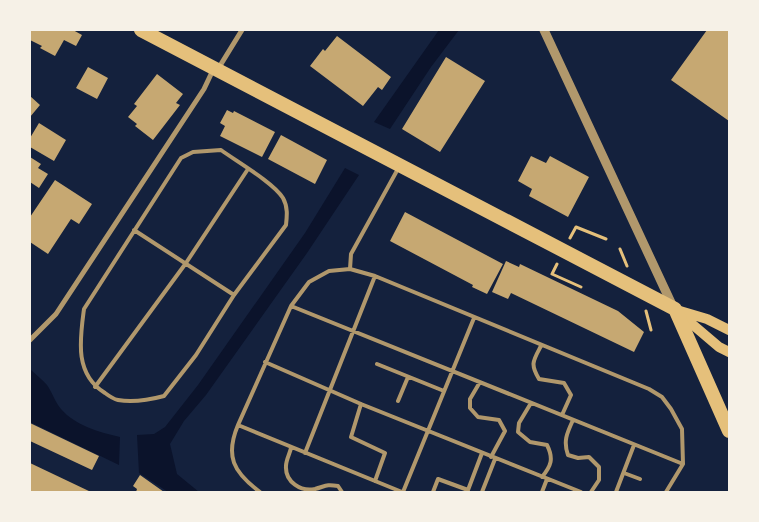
<svg xmlns="http://www.w3.org/2000/svg" width="759" height="522" viewBox="0 0 759 522" font-family="'Noto Sans',sans-serif">
	<style>
		.water { fill: #0b132b }
		.building { fill: #c6a872 }
		.lines { fill: none; stroke-linecap: round; stroke-linejoin: round }
		.path { stroke: #e5c07b; stroke-width: 3 }
		.service { stroke: #b1986c; stroke-width: 4 }
		.minor { stroke: #b1986c; stroke-width: 5 }
		.tertiary { stroke: #b1986c; stroke-width: 9 }
		.secondary { stroke: #e5c07b; stroke-width: 10 }
		.trunk { stroke: #e5c07b; stroke-width: 14 }
	</style>
	<rect width="100%" height="100%" fill="#14213d"/>
	<path class="water" d="M439,30h20l-28,37 -41,62 -16,-7z
		M345,168l14,7 -52,78 -101,142 -22,26 -14,23 7,30 22,18h-31l-29,-19 -2,-38 17,-1 11,-7 33,-42 107,-152z
		M30,369c5,5 12,10 17,16 5,7 8,17 14,24 15,17 38,23 59,28l-1,28 -89,-43z"/>
	<path class="building" d="M31,30h32l2,1 8,-1 9,5 -6,11 -12,-6 -9,16 -15,-8 2,-2 -12,-6z
		M707,30h22v91l-58,-41z
		M337,36l54,41 -9,13 -4,-3 -15,19 -53,-40 13,-17 2,2z
		M446,57l39,24 -45,71 -38,-23z
		M88,67l20,11 -11,21 -21,-11z
		M157,74l26,20 -7,9 4,2 -27,35 -18,-14 2,-2 -9,-7 9,-11 -3,-2z
		M30,96l10,9 -10,12z
		M227,110l6,3 1,-2 41,21 -13,25 -42,-21 5,-10 -5,-3z
		M39,123l27,17 -12,21 -24,-14v-9z
		M281,135l46,25 -12,24 -47,-25z
		M531,156l15,7 4,-7 39,21 -21,40 -39,-21 3,-7 -14,-8z
		M30,157l11,7 -3,4 10,6 -9,14 -9,-6z
		M55,180l37,24 -13,20 -8,-5 -23,35 -18,-12v-25z
		M405,212l98,52 -16,30 -15,-7 1,-2 -83,-44z
		M506,261l13,6 1,-3 98,47 26,21 -10,20 -123,-59 -3,6 -16,-7z
		M30,423l69,33 -7,14 -62,-29z
		M30,463l61,29h-61z
		M140,475l24,17h-28l1,-3 -4,-3z"/>
	<g class="lines">
		<path class="path" d="M570,238l6,-11 30,12
			M620,249l7,17
			M557,264l-5,10 29,13
			M646,311l5,19"/>
		<path class="service" d="M221,150c15,11 53,33 62,48 5,9 4,18 3,27l-52,70 -38,60 -32,41c-15,4 -30,7 -46,4 -5,-1 -9,-4 -13,-7 -31,-19 -25,-54 -21,-84l97,-151 12,-6z
			M134,230l100,65
			M350,269l1,-15 48,-87
			M291,306l392,158
			M541,346c-8,15 -11,18 -2,33l25,4 7,12 -9,20
			M265,362l96,42 220,88
			M377,364l67,27
			M480,382l-10,17v9l8,9 21,3 6,11 -14,26
			M95,387l91,-124 62,-94
			M398,401l10,-24
			M531,403l-12,20 -1,9 12,10 17,3c7,14 4,21 -5,32
			M361,404l-10,33 34,16 -10,28
			M573,420c-6,13 -10,21 -5,35l10,3 11,-1 10,10v13l-8,12
			M238,425l164,67
			M291,448c-1,5 -5,12 -5,18 -1,16 15,26 29,23 11,-3 11,-5 23,-3l4,6
			M305,453l70,-177
			M624,473l16,6
			M260,492c-27,-20 -35,-36 -22,-67l53,-119 18,-24 20,-11 21,-2 25,7 274,113 13,8 9,12 11,20 1,35 -17,28
			M403,492l71,-174
			M433,492l5,-13 30,11 14,-37
			M482,492l13,-33
			M542,492l5,-13
			M616,492l18,-47"/>
		<path class="minor" d="M218,69l24,-39
			M30,340l26,-26 148,-225 9,-19"/>
		<path class="tertiary" d="M544,30l130,279"/>
		<path class="secondary" d="M680,311l27,8 22,11
			M679,313l40,34 10,5"/>
		<path class="trunk" d="M141,30l534,279 54,122"/>
	</g>
	<rect width="759" height="522" fill="none" stroke="#f6f1e7" stroke-width="62"/>
</svg>
